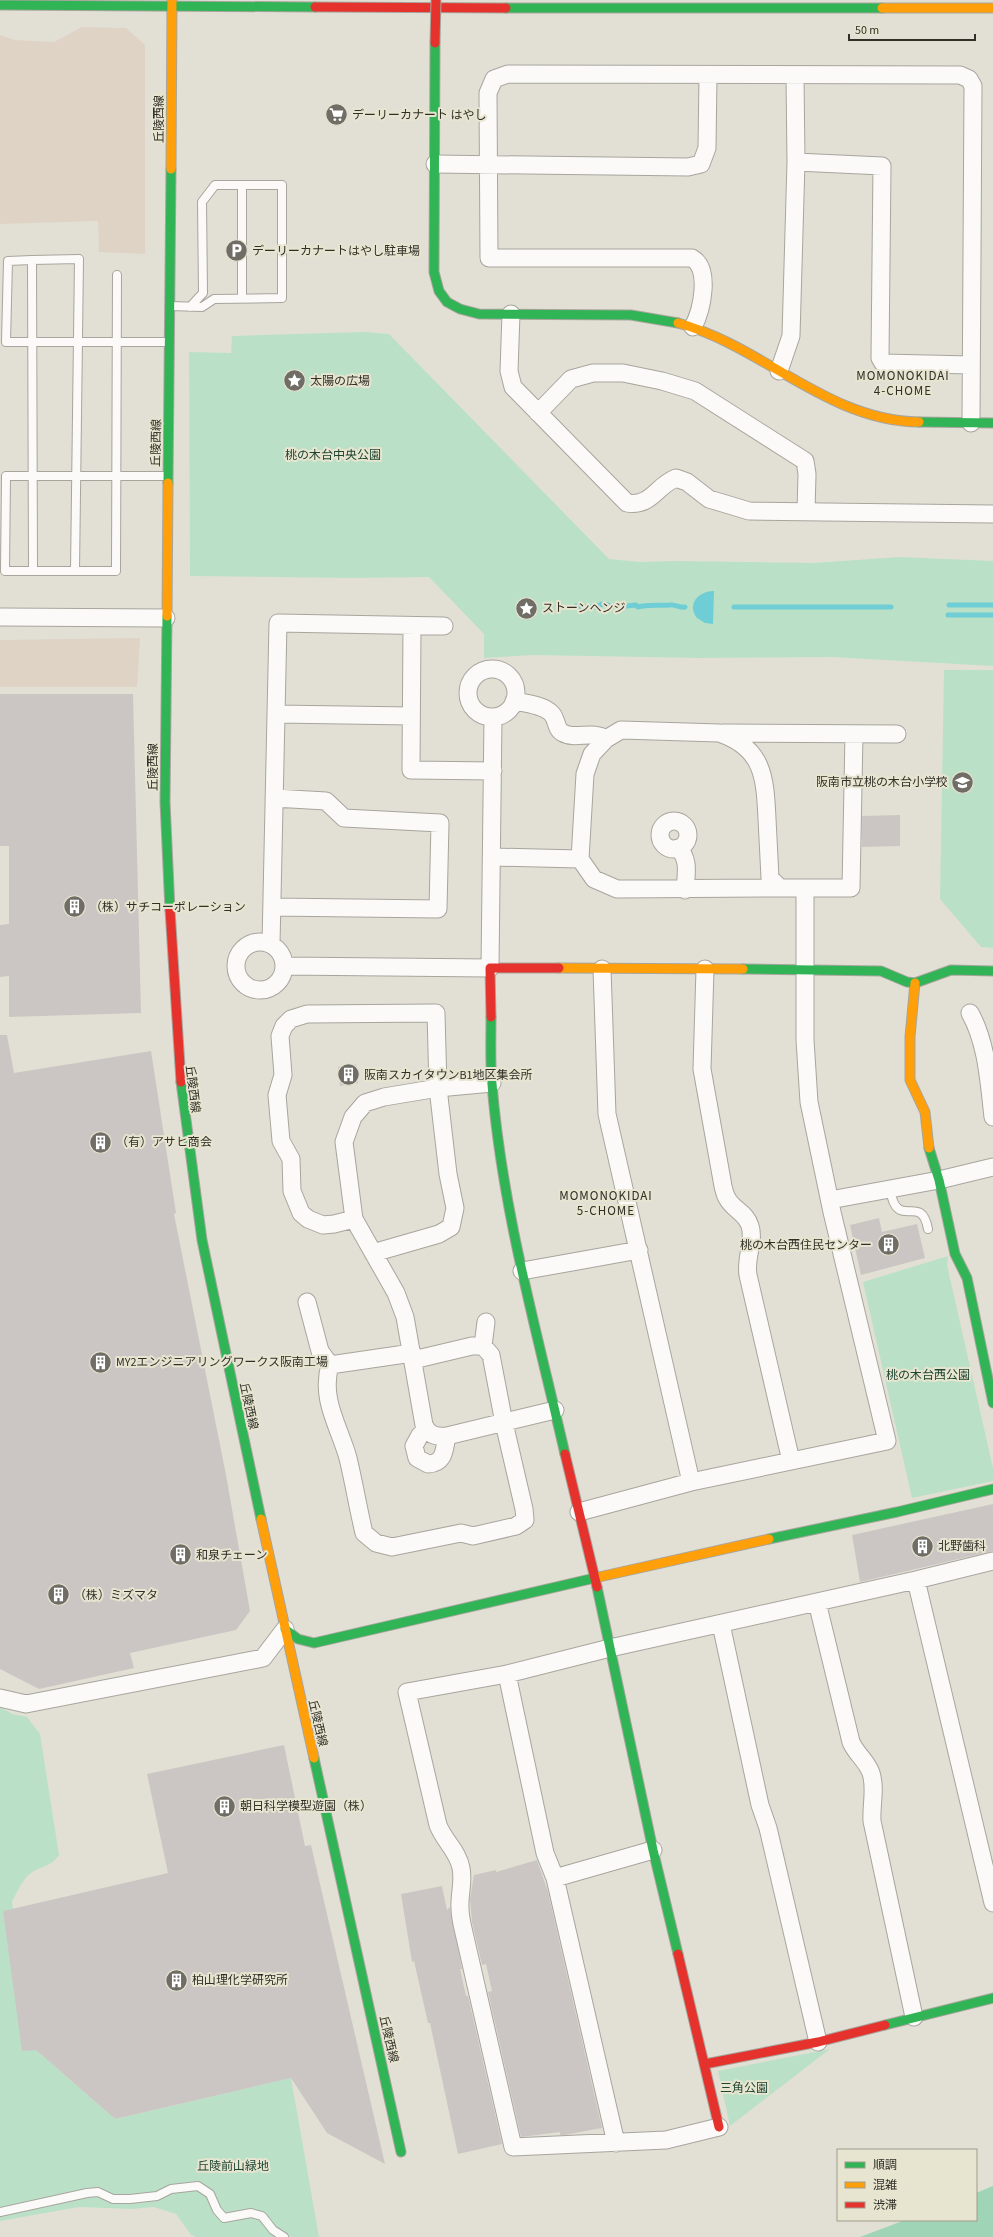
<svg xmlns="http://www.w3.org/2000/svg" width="993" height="2237" viewBox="0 0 993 2237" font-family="'Source Sans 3','Noto Sans JP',sans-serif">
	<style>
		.industrial { fill: #dfd3c6 }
		.green { fill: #bae1c7 }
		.forest { fill: #a0d4b6 }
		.water { fill: #6fcdd6 }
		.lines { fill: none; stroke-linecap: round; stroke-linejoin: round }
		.stream { stroke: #6fcdd6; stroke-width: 5 }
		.building { fill: #cbc6c3 }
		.lane-casing { stroke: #a7a59d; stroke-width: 10 }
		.street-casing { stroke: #a7a59d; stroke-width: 19 }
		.fast-casing { stroke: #a7a59d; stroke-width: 11 }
		.slow-casing { stroke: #a7a59d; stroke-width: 11 }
		.jam-casing { stroke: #a7a59d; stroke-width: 11 }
		.lane { stroke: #fbfaf9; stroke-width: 8 }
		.street { stroke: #fbfaf9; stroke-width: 17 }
		.fast { stroke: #30b455; stroke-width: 9 }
		.slow { stroke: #ff9f0a; stroke-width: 9 }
		.jam { stroke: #e5322d; stroke-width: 9 }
		.jam-bridge-casing { stroke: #a7a59d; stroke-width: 11; stroke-linecap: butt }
		.jam-bridge { stroke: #e5322d; stroke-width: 9 }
		.labels { text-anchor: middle; stroke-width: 4; stroke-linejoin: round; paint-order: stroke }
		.poi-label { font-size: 12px; fill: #312f28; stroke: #e7e4d0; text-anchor: start }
		.street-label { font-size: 12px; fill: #312f28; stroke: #e7e4d0 }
		.park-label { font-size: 12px; fill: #1c4532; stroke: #e7e4d0 }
		.neighbourhood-label { font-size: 13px; letter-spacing: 1px; fill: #312f28; stroke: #e7e4d0 }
	</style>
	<rect width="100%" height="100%" fill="#e2e0d5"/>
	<path class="industrial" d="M82,27l44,1 19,17v209l-46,-2 -1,-31 -98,3v-189l15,5 39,2z
		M140,638l-3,49h-137v-47z"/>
	<path class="green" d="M364,332l25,2 220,225 31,3 33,-1 140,2 87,-6 93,4v105l-161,-9 -131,1 -168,-3 -49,3v-24l-55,-57 -77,1 -162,-2 -1,-224 42,1 1,-17z
		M944,670h49v278l-12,-1 -41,-48z
		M948,1256l-1,9 46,203v13l-81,17 -49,-216z
		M0,1707l12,7 15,3 13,17 19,121c-9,13 -17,10 -28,18 -9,7 -14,19 -19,29l24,148 79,69 176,-41 28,159h-123l-5,-2 -15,-21 -22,-7 -23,2 -52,-2 -79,14z
		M830,2049l-100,77 -12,-55z"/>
	<path class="forest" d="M993,2186v51h-133l45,-17h71v-27z"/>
	<path class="water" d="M714,591l-1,33 -8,-1 -8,-5c-11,-14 2,-27 17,-27z"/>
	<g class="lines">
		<path class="stream" d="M949,605h44
			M576,606l19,1 7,-3 16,3 18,-2 2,2c10,-3 22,-1 32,-2 4,-1 9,3 15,2
			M734,607h157
			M948,615h45"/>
	</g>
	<path class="building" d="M0,694h133l8,319 -132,4v-41l-9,1v-52l9,-1v-78h-9z
		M900,815v31l-38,1v-31z
		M0,1035h7l7,38 137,-22 25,162 -2,1 52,261 24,136 -14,19 -106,23 4,15 -95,21 -39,-20z
		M356,1064l2,19 -18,3 -2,-19z
		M879,1218l3,14 35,-8 8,34 -64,17 -11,-50z
		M993,1504v47l-133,31 -8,-47z
		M284,1745l21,101 6,-1 74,319 -58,-31 -36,-55 -176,41 -79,-69 -14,1 -19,-140 165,-38 -21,-99z
		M537,1860l11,32 54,236 -38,7h-4v-3l-39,5 -33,-145 4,-1 -6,-27 -4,1 -10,-43 -2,-23 4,-24 22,-5v2z
		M442,1886l5,24 3,-3 12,62h-2l6,27h2l34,148 -44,10 -28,-131h-2l-14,-62 -2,1 -11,-68z"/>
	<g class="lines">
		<defs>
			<path id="lane" d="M32,260l-24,1 -2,81h162
				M117,275l-1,296h-111l1,-95c53,0 107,0 160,0
				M242,298v-113
				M170,306l32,1 12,-8 68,-1v-113h-67l-13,17 1,91 -13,14
				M33,571l-1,-311 47,-1 -4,312
				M890,1189c7,44 31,2 38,40
				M0,2212l87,-19 11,-1 15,7h17l27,-3 14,-7 27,-3 12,8 7,16 7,8 27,-5 11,3 11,14 11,7"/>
			<path id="street" d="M796,162l86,4 -2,192 3,5 88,2
				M435,164l253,3 13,-3 6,-16 1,-72
				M511,314l-2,57 4,16 114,116c24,4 29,-17 49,-25l11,4 22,17 40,12 244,3
				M693,327c9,-17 18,-58 -1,-69h-203l-1,-165 6,-14 14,-5 452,1 9,4 4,7 -2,337
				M779,371l12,-35 5,-174 -1,-86
				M538,413l33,-34 22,-6h30l39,8 33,10 110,70 2,13 -1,38
				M0,617l166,1
				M412,626l-1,144 82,1
				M468 693a24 24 0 1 1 48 0a24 24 0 1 1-48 0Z
				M514,701c11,2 30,4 38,13 5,6 4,16 11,19 12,7 30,-3 43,6
				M277,714l134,2
				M723,733l174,1
				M660 835a14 14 0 1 1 28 0a14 14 0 1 1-28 0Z
				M678,848c12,11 8,27 7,42
				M493,857l87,2 14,20 23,10 163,-1
				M580,859l5,-85 7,-20 14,-15 15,-9 98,3c45,15 46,45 48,86 1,20 2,39 3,59l10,10h71l3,-154
				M272,907l166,2 2,-86 -96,-5 -18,-17 -52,-3
				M236 966a24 24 0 1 1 48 0a24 24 0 1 1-48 0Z
				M271,944l7,-321 166,3
				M284,966l206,2 3,-251
				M602,969l5,145 84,368
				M705,969l-3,100 21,117c1,4 2,9 4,12 6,12 19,14 23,28 5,15 -5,32 -2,49l43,186
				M970,1013c17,30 19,70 23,104
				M492,1083l-54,5 -54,9 -19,6 -12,14 -9,25 10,77 42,74 9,24 19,108c5,10 11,12 23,11l108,-26
				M830,1200l109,-20 54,-13
				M354,1219l-20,5 -11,1 -15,-6 -7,-6 -9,-22 -1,-32 -10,-18 -4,-46 6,-20 -3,-39 4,-10 7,-7 16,-5 129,-1 2,75 10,86 7,34 -4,19 -12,7 -66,19
				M522,1271l117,-21
				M307,1302l13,49 10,14
				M483,1346l3,-24
				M412,1353l-82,12c-10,34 9,61 18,93 6,25 10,50 16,75l12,10 16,4 69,-14 12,3 43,-10 9,-6 -1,-11 -20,-86 -13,-68 -8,-9h-11l-59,14
				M428,1431l-8,4 -6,11 3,12 11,6c17,-1 16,-14 19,-28
				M579,1512l112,-30 196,-41 -55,-229 -23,-110 -4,-62v-151
				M916,1580l77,323
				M817,1602l34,140c5,12 16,19 20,31 5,16 0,32 1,48l42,196
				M721,1624l39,181 8,23 50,214
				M507,1674l38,179 10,25 61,265
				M0,1698l26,6 237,-46 22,-29
				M555,1878l98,-28
				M719,2127l-53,13 -153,7 -51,-223c-1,-5 -2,-11 -2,-16 -1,-13 4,-26 1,-40 -3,-17 -17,-27 -23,-43l-31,-133 100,-18 103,-26 306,-68 77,-19"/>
			<path id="fast" d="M0,5l315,2
				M506,8h376
				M435,43l-1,229 5,19 8,11 13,7 19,5 152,1 47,8
				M919,422l74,1
				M168,483l3,-314
				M167,616l-2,186 5,108
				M743,969l138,2 26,11 8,1 36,-13 42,1
				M491,1017c0,23 -1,45 1,67 10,125 45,248 73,370
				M181,1082l21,158 59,279
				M929,1148l10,32 16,74 12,24 26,125
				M769,1539l128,-27 96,-23
				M597,1587l56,263 25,104
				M285,1629l13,10 16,4 285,-66
				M314,1758l87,394
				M885,2025l108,-27"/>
			<path id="slow" d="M882,8h111
				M171,169l1,-169
				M678,323c85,23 150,98 241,99
				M167,616l1,-133
				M559,968l184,1
				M915,983l-5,54v43l15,32 4,36
				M261,1519l53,239
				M599,1577l170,-38"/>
			<path id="jam" d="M315,7l191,1
				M170,910l11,172
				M491,1017l-1,-49h69
				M565,1454l32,133
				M678,1954l41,173
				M705,2064l113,-22 67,-17"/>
		</defs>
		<use href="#lane" class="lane-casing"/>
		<use href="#street" class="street-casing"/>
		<use href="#fast" class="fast-casing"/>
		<use href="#slow" class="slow-casing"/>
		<use href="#jam" class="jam-casing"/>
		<use href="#lane" class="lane"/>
		<use href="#street" class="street"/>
		<use href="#fast" class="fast"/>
		<use href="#slow" class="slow"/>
		<use href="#jam" class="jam"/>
		<defs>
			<path id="jam-bridge" d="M435,43l1,-43"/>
		</defs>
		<use href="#jam-bridge" class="jam-bridge-casing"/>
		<use href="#jam-bridge" class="jam-bridge"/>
	</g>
	<defs>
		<symbol id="supermarket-disc" viewBox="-11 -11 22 22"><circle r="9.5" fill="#6f6d65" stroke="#e7e4d0"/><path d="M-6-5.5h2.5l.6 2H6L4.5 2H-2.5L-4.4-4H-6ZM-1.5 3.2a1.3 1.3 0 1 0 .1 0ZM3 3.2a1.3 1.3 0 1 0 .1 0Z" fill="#fff"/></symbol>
		<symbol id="parking-disc" viewBox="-11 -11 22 22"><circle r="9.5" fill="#6f6d65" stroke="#e7e4d0"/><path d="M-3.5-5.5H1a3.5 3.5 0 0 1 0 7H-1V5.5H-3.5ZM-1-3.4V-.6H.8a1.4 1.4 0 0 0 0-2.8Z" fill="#fff"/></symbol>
		<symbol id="sight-disc" viewBox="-11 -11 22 22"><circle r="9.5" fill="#6f6d65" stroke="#e7e4d0"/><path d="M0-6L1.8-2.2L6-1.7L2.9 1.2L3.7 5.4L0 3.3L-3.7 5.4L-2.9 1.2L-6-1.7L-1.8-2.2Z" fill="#fff"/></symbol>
		<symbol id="school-disc" viewBox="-11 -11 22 22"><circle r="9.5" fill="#6f6d65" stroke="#e7e4d0"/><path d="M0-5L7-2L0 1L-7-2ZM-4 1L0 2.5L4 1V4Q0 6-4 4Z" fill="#fff"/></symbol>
		<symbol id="building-disc" viewBox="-11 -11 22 22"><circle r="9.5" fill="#6f6d65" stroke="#e7e4d0"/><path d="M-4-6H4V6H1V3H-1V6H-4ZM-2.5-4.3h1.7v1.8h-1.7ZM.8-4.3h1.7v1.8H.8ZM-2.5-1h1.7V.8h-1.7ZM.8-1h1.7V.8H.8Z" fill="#fff"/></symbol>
	</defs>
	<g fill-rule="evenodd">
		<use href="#supermarket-disc" x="324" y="102" width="25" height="25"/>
		<use href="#parking-disc" x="224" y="238" width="25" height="25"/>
		<use href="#sight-disc" x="282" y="368" width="25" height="25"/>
		<use href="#sight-disc" x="514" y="596" width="25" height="25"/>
		<use href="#school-disc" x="950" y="770" width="25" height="25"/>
		<use href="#building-disc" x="62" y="894" width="25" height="25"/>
		<use href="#building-disc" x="336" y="1062" width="25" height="25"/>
		<use href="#building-disc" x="88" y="1130" width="25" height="25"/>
		<use href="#building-disc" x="876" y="1232" width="25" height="25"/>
		<use href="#building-disc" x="88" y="1350" width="25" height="25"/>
		<use href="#building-disc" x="910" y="1534" width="25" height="25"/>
		<use href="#building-disc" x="168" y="1542" width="25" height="25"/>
		<use href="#building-disc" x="46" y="1582" width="25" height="25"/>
		<use href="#building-disc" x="212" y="1794" width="25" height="25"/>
		<use href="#building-disc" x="164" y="1968" width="25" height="25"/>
	</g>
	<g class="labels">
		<g class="poi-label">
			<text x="352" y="119">デーリーカナート はやし</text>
			<text x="252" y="255">デーリーカナートはやし駐車場</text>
			<text x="310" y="385">太陽の広場</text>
			<text x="542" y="612">ストーンヘンジ</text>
			<text x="948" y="786" text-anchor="end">阪南市立桃の木台小学校</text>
			<text x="90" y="911">（株）サチコーポレーション</text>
			<text x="364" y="1079">阪南スカイタウンB1地区集会所</text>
			<text x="116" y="1146">（有）アサヒ商会</text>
			<text x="872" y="1249" text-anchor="end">桃の木台西住民センター</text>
			<text x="116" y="1366">MY2エンジニアリングワークス阪南工場</text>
			<text x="938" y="1550">北野歯科</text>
			<text x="196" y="1559">和泉チェーン</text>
			<text x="74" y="1599">（株）ミズマタ</text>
			<text x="240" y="1810">朝日科学模型遊園（株）</text>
			<text x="192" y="1984">柏山理化学研究所</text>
		</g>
		<g class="street-label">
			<text transform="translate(159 119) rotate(-90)" y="4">丘陵西線</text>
			<text transform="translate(156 443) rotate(-89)" y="4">丘陵西線</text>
			<text transform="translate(153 767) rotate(-90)" y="4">丘陵西線</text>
			<text transform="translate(193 1089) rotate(83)" y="4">丘陵西線</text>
			<text transform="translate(249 1406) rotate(78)" y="4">丘陵西線</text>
			<text transform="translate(318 1723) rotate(77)" y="4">丘陵西線</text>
			<text transform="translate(389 2039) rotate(77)" y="4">丘陵西線</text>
		</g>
		<g class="park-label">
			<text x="333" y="459">桃の木台中央公園</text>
			<text x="928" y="1379">桃の木台西公園</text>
			<text x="744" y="2092">三角公園</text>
			<text x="233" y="2170">丘陵前山緑地</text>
		</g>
		<g class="neighbourhood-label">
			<text x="903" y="380">MOMONOKIDAI<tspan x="903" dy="15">4-CHOME</tspan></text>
			<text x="606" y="1200">MOMONOKIDAI<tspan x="606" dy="15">5-CHOME</tspan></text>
		</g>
	</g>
	<rect x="837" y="2149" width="140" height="72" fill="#e7e4d0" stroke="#9e9c8d"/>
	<rect x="845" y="2162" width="20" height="6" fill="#30b455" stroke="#9e9c8d"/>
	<text x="873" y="2169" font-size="12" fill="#312f28">順調</text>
	<rect x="845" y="2182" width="20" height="6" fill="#ff9f0a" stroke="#9e9c8d"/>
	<text x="873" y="2189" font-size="12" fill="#312f28">混雑</text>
	<rect x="845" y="2202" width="20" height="6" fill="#e5322d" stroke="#9e9c8d"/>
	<text x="873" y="2209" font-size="12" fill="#312f28">渋滞</text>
	<path d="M849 34v6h126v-6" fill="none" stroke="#312f28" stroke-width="2"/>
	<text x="855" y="34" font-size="12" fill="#312f28" stroke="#e7e4d0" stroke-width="3" paint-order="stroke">50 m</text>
</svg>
